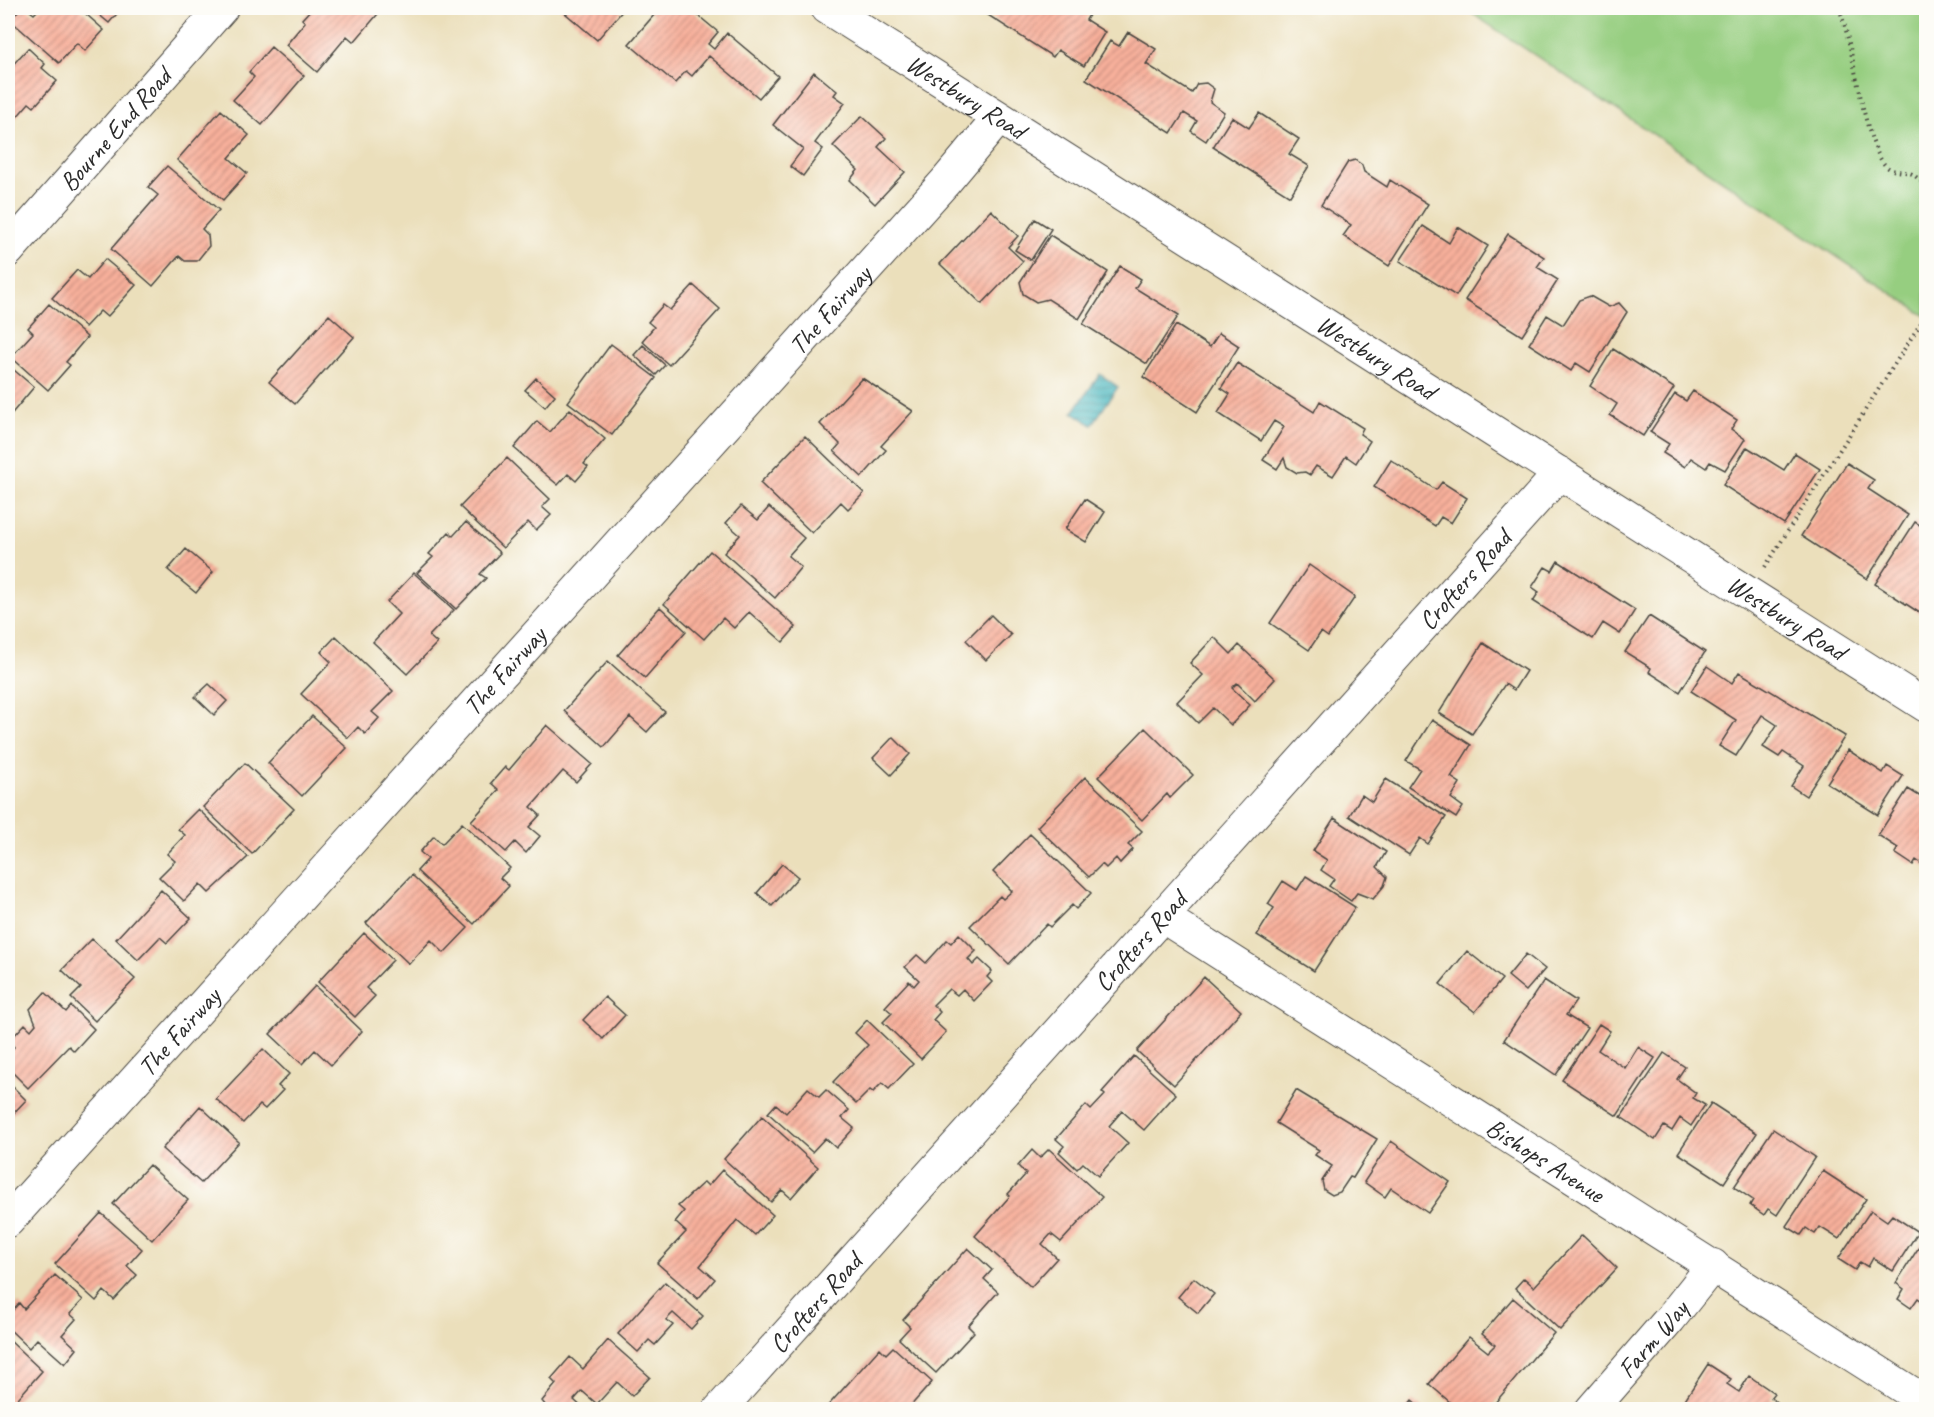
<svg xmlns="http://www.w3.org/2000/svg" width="1934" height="1417" viewBox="0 0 1934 1417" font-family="Caveat,sans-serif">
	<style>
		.green { fill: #96ce80; stroke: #607c56; stroke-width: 1.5 }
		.water { fill: url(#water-rules); stroke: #387074; stroke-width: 1.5 }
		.building { fill: url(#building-hatch) }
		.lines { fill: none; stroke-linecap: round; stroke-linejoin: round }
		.minor-casing { stroke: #484641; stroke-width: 34 }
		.path { stroke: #484641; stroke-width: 4; stroke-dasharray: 1.5 4.5; stroke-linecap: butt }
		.minor { stroke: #fff; stroke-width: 32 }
		.labels { text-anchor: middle; stroke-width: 4.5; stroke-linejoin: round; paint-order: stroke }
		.street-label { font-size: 26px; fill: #2b2b2b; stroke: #fdfcf7 }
	</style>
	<defs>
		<pattern id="water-rules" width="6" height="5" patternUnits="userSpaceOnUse" patternTransform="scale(1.5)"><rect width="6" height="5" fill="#45b5be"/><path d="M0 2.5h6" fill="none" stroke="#3a939b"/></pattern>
		<pattern id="building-hatch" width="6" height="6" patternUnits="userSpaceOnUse" patternTransform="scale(1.5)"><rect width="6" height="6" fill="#f8b09b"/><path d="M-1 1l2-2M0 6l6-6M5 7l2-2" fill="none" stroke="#c98f7f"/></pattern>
	</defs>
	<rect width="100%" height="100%" fill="#fdfcf7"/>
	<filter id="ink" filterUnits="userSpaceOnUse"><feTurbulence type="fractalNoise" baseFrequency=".0167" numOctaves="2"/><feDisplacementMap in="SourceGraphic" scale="12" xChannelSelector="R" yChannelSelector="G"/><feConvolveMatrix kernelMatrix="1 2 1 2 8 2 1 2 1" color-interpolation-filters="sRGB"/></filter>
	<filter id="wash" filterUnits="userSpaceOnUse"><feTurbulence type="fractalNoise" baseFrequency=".008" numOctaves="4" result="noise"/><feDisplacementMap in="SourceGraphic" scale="24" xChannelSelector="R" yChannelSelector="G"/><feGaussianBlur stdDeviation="1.35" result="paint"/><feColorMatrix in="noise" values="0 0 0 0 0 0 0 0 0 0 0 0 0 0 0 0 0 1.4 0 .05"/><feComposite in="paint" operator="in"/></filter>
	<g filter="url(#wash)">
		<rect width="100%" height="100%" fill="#ebdfbb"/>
		<path class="green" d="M1464,8h462v308z"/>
		<path class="water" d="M1100,374l18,13 -26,38 -19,-13z"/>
		<g id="blocks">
			<path class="building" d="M21,8h5l8,6 6,-6h39l25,22 -19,21 -8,-8 -18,20 -49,-43z
				M91,8h31l-13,15z
				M312,8h71l-29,34 -7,-6 -30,36 -31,-27 19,-23 -3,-3z
				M559,8h66l-28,32z
				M645,8h44l29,24 -10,12 6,5 13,-16 51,43 -19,22 -50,-42 -17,20 -6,-5 -11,12 -46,-39 25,-29z
				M977,8h100l12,7 -3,5 19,12 -21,34 -26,-16 -5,7z
				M1128,32l28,17 -10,15 46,29 5,-9 9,-1 8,6 -4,13 14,10 -18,29 -15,-10 6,-10 -13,-8 -13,20 -85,-54 24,-38 9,5z
				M271,47l33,29 -42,49 -29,-25 21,-23 -5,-5z
				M28,48l17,16 -3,4 15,13 -23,26 -5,-4 -21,24v-57z
				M814,72l23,19 -3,4 11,8 -30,40 8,6 -20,27 -13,-10 13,-17 -30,-24z
				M221,110l28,25 -20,23 18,15 -24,27 -46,-40z
				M1259,113l40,26 -10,15 20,12 -19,30 -77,-49 19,-30 17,11z
				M862,116l24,22 -8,9 27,25 -30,32 -25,-24 8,-10 -25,-24z
				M1355,160l7,5 2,7 23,15 3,-7 38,24 -39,62 -46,-30 8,-11 -30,-20 27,-43z
				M167,166l52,44 -17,19 6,6 1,11 -12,15h-12l-6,-5 -26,30 -42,-37 47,-54 -10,-8z
				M991,210l27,26 -10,11 15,14 -41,43 -42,-40z
				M1035,219l16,10 -20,31 -16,-10z
				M1423,226l26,17 9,-16 30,19 -32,50 -56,-35z
				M1508,234l36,23 -7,10 21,13 -36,56 -57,-36z
				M1050,235l58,37 -29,47 -31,-20 -12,3 -13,-8 -3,-12z
				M105,259l31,26 -29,32 -7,-6 -15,16 -33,-29 25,-28 11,9z
				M1120,266l21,13 -6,9 44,27 -32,49 -64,-40z
				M693,285l27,24 -51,56 -27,-24 12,-14 -6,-5 15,-17 7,5z
				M1590,296l19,11 10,-4 8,9 -37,60 -14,-9 -5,8 -42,-27 18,-29 16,10 16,-25z
				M49,304l38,33 -21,25 4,3 -22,25 -37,-33 22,-24 -5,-5z
				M329,315l25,22 -59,67 -26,-22z
				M1176,325l34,22 9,-14 20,13 -42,66 -54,-35z
				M611,344l45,34 -44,57 -44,-33z
				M643,345l22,20 -9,10 -22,-20z
				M1613,349l61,39 -31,48 -33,-21 7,-11 -27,-18z
				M1237,363l77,49 6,-11 43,27 -3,6 10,7 -14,22 -10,-7 -13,20 -17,-10 -6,9 -5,-3 -8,1 -10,-6 -3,-9 -7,11 -14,-9 21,-33 -10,-6 -13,20 -43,-28 12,-19 -9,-6z
				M8,365l26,22 -26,31z
				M536,378l19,17 -10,12 -20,-17z
				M862,378l51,33 -32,35 5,4 -24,27 -28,-26 6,-7 -20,-20z
				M1693,391l44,29 -6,9 14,10 -20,31 -15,-8 -4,6 -15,-10 -6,9 -22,-14 6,-9 -19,-12 25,-38 11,7z
				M570,409l35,30 -21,25 4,3 -12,14 -8,-7 -10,11 -44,-37 23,-27 13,11z
				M805,436l59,57 -16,16 -7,-7 -29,31 -52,-50z
				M1747,447l37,23 11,-17 25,16 -36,55 -61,-39z
				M507,458l43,41 -8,8 9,8 -15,15 -8,-8 -25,26 -43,-41z
				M1391,460l45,30 6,-8 25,16 -16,25 -10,-6 -6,9 -61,-39z
				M1847,463l27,17 -6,9 40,26 -41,64 -66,-43z
				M1085,499l20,13 -19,30 -21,-13z
				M741,506l17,14 11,-13 35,31 -16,18 13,11 -26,31 -51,-45 16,-18 -14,-12z
				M466,522l34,31 -20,21 6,4 -30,31 -39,-36 16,-16 -4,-3 20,-22 4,4z
				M1915,522l11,7v88l-51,-33z
				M186,549l27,23 -17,21 -28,-23z
				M710,551l86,76 -13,15 -34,-30 -15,16 -11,-10 -19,21 -40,-35z
				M1558,561l77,49 -15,24 -17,-11 -10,16 -60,-38 6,-9 -7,-5 13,-20 7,4z
				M1309,565l46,32 -27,40 -7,-5 -12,18 -39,-27z
				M414,573l40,37 -25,26 8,7 -30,31 -34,-32 26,-28 -12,-12z
				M660,607l26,24 -41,47 -27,-23z
				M991,615l20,20 -25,25 -20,-20z
				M1649,616l56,36 -25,40 -31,-20 2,-4 -26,-16z
				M336,636l57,55 -21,21 7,6 -14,16 -7,-7 -10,11 -47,-44 30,-32 -10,-10z
				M1214,637l17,17 8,-9 36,34 -20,22 -18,-18 -5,5 18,17 -19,20 -18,-17 -15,15 -21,-21 26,-27 -13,-12z
				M1483,643l43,28 -12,19 -9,-6 -33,50 -33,-21z
				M608,661l57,51 -18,20 -17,-15 -26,30 -40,-36z
				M1707,666l25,17 7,-11 106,64 -39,60 -15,-10 13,-20 -21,-14 -4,5 -16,-10 14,-22 -15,-10 -26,41 -17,-10 17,-26 -45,-29z
				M209,684l18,17 -13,14 -19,-18z
				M312,716l35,32 -45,48 -34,-33z
				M1432,720l39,25 -20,32 9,6 -9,15 12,9 -7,11 -48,-31 12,-18 -14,-8z
				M547,725l45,39 -16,18 -13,-11 -32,36 9,8 -11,12 11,9 -14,17 -11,-11 -9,10 -35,-31 28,-31 -8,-7 14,-16 4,3z
				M1145,728l48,47 -23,23 -3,-4 -25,26 -44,-43z
				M893,737l17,17 -19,21 -18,-17z
				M1848,750l35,23 4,-7 16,10 -25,39 -51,-32z
				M245,763l49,46 -42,45 -49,-47z
				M1085,777l57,54 -14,14 5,4 -13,14 -4,-5 -10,10 -4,-4 -13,13 -52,-50z
				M1386,779l60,38 -18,27 -8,-6 -11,17 -60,-39 13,-21 10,7z
				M1908,789l18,11v67l-10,-7 -3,5 -18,-12 3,-5 -20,-13z
				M198,809l50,48 -39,36 -9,-9 -16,17 -25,-24 16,-16 -8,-7 18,-19 -7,-6z
				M1334,818l52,34 -9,15 10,10 -3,9 -11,13 -16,-6 -6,8 -22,-15 5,-7 -13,-9 6,-10 -14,-9z
				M462,823l48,45 -10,10 9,8 -35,38 -57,-53 11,-12 -8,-7 14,-16 8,8z
				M1030,834l61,59 -15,16 -4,-4 -22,22 -3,-3 -38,40 -39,-38 30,-30 3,3 9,-8 -19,-19z
				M782,864l16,13 -26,29 -15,-13z
				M412,875l56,53 -24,25 -13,-13 -22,24 -43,-41z
				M1306,876l49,31 -41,64 -57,-36 17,-27 -6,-4 15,-23 14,9z
				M161,890l30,28 -24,25 -7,-6 -22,23 -22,-21z
				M364,933l29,27 -27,28 9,8 -20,21 -37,-35z
				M959,934l17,17 -8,8 5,6 6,-6 13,12 -5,6 5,5 -18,19 -11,-12 -6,6 -8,-6 -16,16 7,7 -7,8 13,12 -25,27 -38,-37 9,-9 -7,-6 24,-26 5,5 5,-6 -14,-13 12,-12 9,8 21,-23 4,3z
				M92,939l43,40 -40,42 -24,-23 10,-10 -19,-18z
				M1467,951l35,28 -27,33 -35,-28z
				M1526,954l19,15 -19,22 -18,-15z
				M1204,977l37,34 -67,74 -37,-34z
				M1544,980l32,21 -10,14 21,13 -31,47 -52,-35z
				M315,986l47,45 -31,34 -16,-15 -13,14 -32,-30z
				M45,992l21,20 5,-6 23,23 -20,22 -5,-5 -41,42 -20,-20v-14l6,-7 -5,-6 16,-17 6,6 5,-6 -6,-15z
				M605,997l20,18 -22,24 -20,-19z
				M867,1020l46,44 -24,25 -7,-6 -9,9 -3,-2 -14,14 -23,-22 35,-37 -13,-12z
				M1599,1024l11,7 -12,19 27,18 13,-21 17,11 -38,58 -55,-36z
				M263,1049l26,25 -11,12 5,4 -18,19 -5,-4 -17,18 -27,-24z
				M1664,1053l21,14 -8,12 19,14 -3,5 12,7 -14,21 -11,-8 -8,13 -8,-5 -9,14 -34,-23z
				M1134,1056l42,38 -32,36 -22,-19 -13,15 19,17 -30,33 -15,-13 -6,6 -18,-17 5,-6 -8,-7 30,-34 5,5 14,-15 -3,-3z
				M8,1082l18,18 -18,19z
				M808,1088l11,9 7,-7 23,20 -7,8 12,10 -18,20 -11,-10 -13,14 -44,-39 8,-9 10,9z
				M1296,1090l81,49 -24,39 -3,-1 -10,15 -8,3 -8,-5 -2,-9 10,-15 -17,-11 4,-5 -43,-27z
				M1711,1103l46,30 -33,50 -46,-30z
				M200,1106l39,36 -38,41 -39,-34z
				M762,1116l56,51 -27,31 -9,-8 -11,12 -47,-43z
				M1773,1129l42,28 -38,58 -9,-6 -4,6 -14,-10 3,-5 -19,-13z
				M1391,1141l59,41 -22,31 -37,-25 -6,9 -21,-15z
				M1049,1149l53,48 -41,45 -10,-8 -9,10 15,14 -26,29 -56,-51 35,-40 -2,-2 18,-20 -8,-8 14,-16 8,8z
				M149,1165l39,35 -36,40 -39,-36z
				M722,1170l51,45 -18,20 -18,-15 -37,46 15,13 -17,20 -41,-36 29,-31 -11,-10 9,-11 -6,-5 26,-24 4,4z
				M1823,1171l43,28 -27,40 -19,-12 -5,7 -9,-6 -5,7 -15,-9z
				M1871,1210l16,11 5,-6 26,17 -25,39 -20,-13 -5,9 -8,-5 -5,8 -17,-11z
				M101,1213l41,36 -15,17 10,9 -23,25 -10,-9 -8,10 -41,-37z
				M1582,1235l35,33 -57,62 -45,-42 9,-10 10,9z
				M1926,1236v68l-8,-6 -7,10 -13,-9 6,-10 -8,-6z
				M968,1248l24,22 -8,9 14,13 -30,34 6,6 -38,41 -37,-34 11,-12 -7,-7z
				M55,1275l28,25 -13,14 6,5 -14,16 15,14 -12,15 -28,-25 -8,9 -21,-20v-20l4,3 7,-8 5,6z
				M1194,1278l20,16 -16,19 -20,-16z
				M665,1282l38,34 -12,13 -18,-16 -7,7 7,5 -18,20 -6,-5 -11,12 -20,-18z
				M1513,1298l41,35 -65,77h-30l-30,-26 40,-47 19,15 7,-7 -13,-11z
				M8,1339l34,32 -30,34 -4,-4z
				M608,1340l42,37 -18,19 -15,-14 -20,22 -15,-13 -8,9 11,10h-36l-7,-9 14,-17 -5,-5 19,-22 13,12z
				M893,1347l39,35 -25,28h-83l56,-62 6,6z
				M1708,1364l23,15 -4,5 12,8 10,-16 25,17 -4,5 13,8 -2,4h-103z
				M1412,1400l12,10h-20z"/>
		</g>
	</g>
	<g filter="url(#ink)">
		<use href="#blocks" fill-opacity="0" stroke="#484641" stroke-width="1.5"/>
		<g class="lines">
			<defs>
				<g id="minor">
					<path id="s1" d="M827,8l1099,698"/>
					<path id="s2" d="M8,251l214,-243"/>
					<path id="s3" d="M1163,917l763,485"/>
					<path id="s4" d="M8,1221l938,-1040 52,-62"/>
					<path id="s5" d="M719,1410l841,-937"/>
					<path id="s6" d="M1591,1410l79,-91 43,-54"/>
				</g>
			</defs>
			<use href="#minor" class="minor-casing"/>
			<path class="path" d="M1839,8c15,37 24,135 47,158 7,7 17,4 26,8 5,3 10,8 14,12
				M1765,567l161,-252"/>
			<use href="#minor" class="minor"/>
		</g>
	</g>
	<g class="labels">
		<g class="street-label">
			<text dy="9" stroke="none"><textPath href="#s1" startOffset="165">Westbury Road</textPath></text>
			<text dy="9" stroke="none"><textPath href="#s2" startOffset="162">Bourne End Road</textPath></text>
			<text dy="9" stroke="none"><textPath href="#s4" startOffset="1227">The Fairway</textPath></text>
			<text dy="9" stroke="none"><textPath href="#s1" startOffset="651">Westbury Road</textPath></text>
			<text dy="9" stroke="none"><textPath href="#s5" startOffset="1116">Crofters Road</textPath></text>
			<text dy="9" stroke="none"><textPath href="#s1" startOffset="1137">Westbury Road</textPath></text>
			<text dy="9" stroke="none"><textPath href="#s4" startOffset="741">The Fairway</textPath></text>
			<text dy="9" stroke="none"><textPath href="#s5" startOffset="630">Crofters Road</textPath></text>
			<text dy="9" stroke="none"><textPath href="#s4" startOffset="255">The Fairway</textPath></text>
			<text dy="9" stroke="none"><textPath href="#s3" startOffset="453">Bishops Avenue</textPath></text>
			<text dy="9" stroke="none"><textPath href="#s5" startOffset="144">Crofters Road</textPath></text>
			<text dy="9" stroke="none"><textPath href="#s6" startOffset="94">Farm Way</textPath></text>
		</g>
	</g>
	<rect width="1934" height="1417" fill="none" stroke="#fdfcf7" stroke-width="30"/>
</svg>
